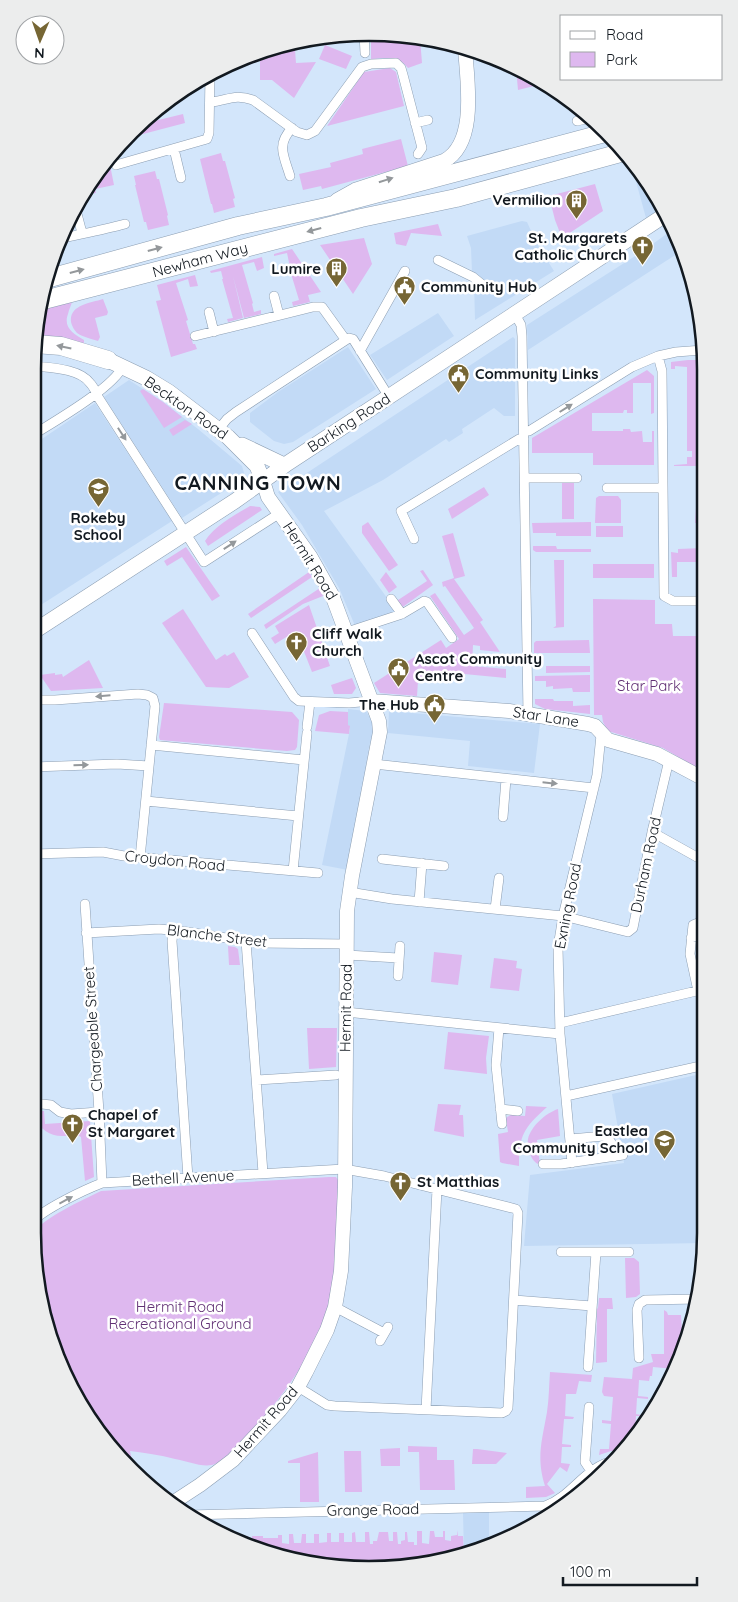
<svg xmlns="http://www.w3.org/2000/svg" width="738" height="1602" viewBox="0 0 738 1602" font-family="Quicksand,sans-serif">
	<style>
		.built { fill: #c2daf6 }
		.green { fill: #deb8ef }
		.lines { fill: none; stroke-linecap: round; stroke-linejoin: round }
		.street-casing { stroke: #8c9eb2; stroke-width: 10 }
		.secondary-casing { stroke: #8c9eb2; stroke-width: 15 }
		.primary-casing { stroke: #8c9eb2; stroke-width: 16 }
		.highway-casing { stroke: #8c9eb2; stroke-width: 19 }
		.street { stroke: #fff; stroke-width: 9 }
		.secondary { stroke: #fff; stroke-width: 14 }
		.primary { stroke: #fff; stroke-width: 15 }
		.highway { stroke: #fff; stroke-width: 18 }
		.oneway { fill: #94989b }
		.labels { text-anchor: middle; stroke-width: 5; stroke-linejoin: round; paint-order: stroke }
		.poi-label { font-size: 15px; font-weight: bold; fill: #121920; stroke: #fff; text-anchor: start }
		.street-label { font-size: 15px; fill: #121920; stroke: #fff }
		.park-label { font-size: 15px; fill: #623175; stroke: #fff }
		.district-label { font-size: 20px; font-weight: bold; letter-spacing: 1px; fill: #121920; stroke: #fff }
		.rim { fill: none; stroke: #121920; stroke-width: 2.5 }
	</style>
	<rect width="100%" height="100%" fill="#d3e6fb"/>
	<path class="built" d="M637,165l24,43 -15,10 -14,-51z
		M522,221l5,1 10,22 17,27 -79,49 -1,-38 -2,-10 -1,-24 -4,-12z
		M668,233l4,1 11,16 -155,100 -1,-25 116,-74z
		M438,313l16,23 -67,44 -17,-25z
		M513,337l2,2v77h-11l-10,-8 -32,21 1,4 -14,9 -3,-3 -63,41 -59,31 74,102 -42,15 -17,-40 -37,-63 -24,-33z
		M348,347l28,42 -83,53 -9,2 -10,-3 -24,-19v-9l28,-21z
		M129,380l34,22 35,27 44,37 2,7 -4,8 -58,37 -78,-121z
		M95,403l77,118 -139,89v-165z
		M348,709l18,2 7,12v10l-4,14 -10,65 -11,58 -26,-5 28,-136 -2,-4z
		M389,711l151,13 -6,49 -66,-7 2,-25 -82,-8z
		M705,1073l-1,170 -180,3 6,-71 94,-12 -12,-69z
		M489,1511v35l-12,6 -13,3 -1,-42z"/>
	<path class="green" d="M371,33l49,5 2,25 -14,5c-10,-13 -22,-10 -37,-9z
		M325,45l27,11 -6,13 -27,-10z
		M267,50h28l1,13 20,-1 -22,36 -22,-18h-12v-28z
		M390,68l6,4 8,34 -77,20 37,-54z
		M516,68l26,16 -24,6z
		M183,114l2,9 -61,16 14,-14z
		M401,139l7,27 -86,23 -1,-3 -18,4 -4,-16 32,-7 -1,-4 33,-9 -1,-5z
		M221,153l2,8h2l10,37 -2,1 2,8 -21,6 -2,-9h-1l-11,-45z
		M110,165l4,20 -19,4 1,4 -7,1 -2,-8c6,-10 12,-18 23,-21z
		M155,171l2,8h2l9,36 -1,1 2,9 -21,5 -2,-8h-2l-9,-37h1l-2,-9z
		M595,184l8,27 -41,27 -7,-18 -6,-24z
		M438,224l4,12 -31,-3 -5,13 -10,-2 -2,-11z
		M364,238l8,26 -19,30 -33,-49z
		M292,249l29,43 -13,3 2,7 -17,4 -1,-4 7,-2 -7,-23 -5,-24 -13,3v-2z
		M262,257l2,11 -7,3 -3,-9 -12,3 11,38 -1,1 2,8 7,-2v4l-17,4 -11,-42 10,42 -15,4 -1,-3 6,-1 -11,-39h1l-2,-8 -10,2 -1,-2z
		M195,275l3,11 -8,1 -2,-8 -12,4 12,37 -2,1 7,23h2l2,5 -26,8 -15,-56 5,-1 -4,-15z
		M103,299l5,13 -1,3 -12,3 5,19 -2,4c-6,-2 -15,-4 -21,-8 -3,-3 -5,-7 -6,-11 -2,-17 19,-19 32,-23z
		M72,302c-1,4 -3,7 -4,12 -5,13 5,20 16,26v5l-48,-7 2,-27z
		M688,360h15v82h-5v17h5v7h-29v-1l13,-1v-7h5v-6h-5v-84l-12,-1v3h-4v-7z
		M647,370l7,6v37l-3,1v-31h-18v30h-6v-3h-3l-1,3h-31v18h31v-2h7l1,3 11,-1 1,11h9v-11h2v34h-61v-12h-61v-15z
		M143,389l20,13 19,15 -18,11 -24,-37z
		M185,420l7,4 -19,12 -4,-6z
		M700,469h3v76h-2v-22h-6l2,-30h-1v-5h4z
		M562,483h12v36h-12z
		M484,487l5,8 -37,24 -4,-10z
		M599,496h19l3,4v23h-26l1,-25z
		M250,506l10,1 2,3 -54,36 -3,-5c9,-15 30,-26 45,-35z
		M368,522l30,43 -9,6 -27,-38v-7z
		M591,522v14h-35v-3h-23l-1,-10z
		M596,526h27v11h-27z
		M453,533l12,43 -11,3 29,41 -3,2 20,30 -20,-2v-4l-7,-1 -1,21 34,3v9l-73,-7 -1,11 -14,-1 -1,15 -37,-3 -6,-10 67,-43 5,8 13,-9 -29,-43 5,-3 29,42 10,-7 -29,-42 -2,1 -1,-5 12,-4 -12,-42z
		M533,546h23l1,3h34v3h-55l-3,-2z
		M186,547l34,49 -8,5 -30,-44 -15,9 -3,-5z
		M703,548v14h-26v15h-5l-1,-25 7,1v-4z
		M554,560h10v67l-11,1 3,-2z
		M593,564h61v14h-61z
		M423,570l10,15 -33,24 -5,-7 32,-21 -7,-10z
		M309,572l3,5 -61,41 -3,-4z
		M386,572l11,15 -8,6 -9,-13z
		M320,588l3,8 -20,8 -37,25 -2,-4z
		M593,599l62,1v24h17l1,12h25v-26h5l1,162 -41,-24 -55,-17 -5,-9 -1,-7h-8z
		M309,605l21,61 -18,6 -16,-41 -21,13 -4,-6 8,-5 -4,-7z
		M183,609l33,51 9,-6 2,2 7,-4 15,25 -20,11 -23,-1 -44,-64z
		M589,640l1,13h-56v-10l2,-2z
		M89,660l14,28 -52,3 -11,-16 15,-2v2l7,-1 1,3z
		M546,666h44v6l-44,1z
		M590,675v17h-17l-1,-4 -19,1v-3l-7,1v-6h-11v-5z
		M352,678l4,10 -4,6h-18l-3,-9z
		M535,699h18l1,2h19v5l17,-1v9l-45,-5 -10,-5z
		M164,703l128,9 7,8 -2,27 -2,3 -8,1 -127,-11 -1,-3z
		M330,711l18,1v13l2,1 -1,8 -34,-3 4,-16z
		M228,946l7,1 3,2 2,16h-11z
		M434,952l28,3 -4,30 -27,-3z
		M494,958l23,3 -1,7 6,1 -3,22 -29,-3z
		M307,1028h30l-1,39 -27,2z
		M448,1032l41,4 -3,22 1,16 -43,-5z
		M438,1104l23,1 -2,10h4l1,22 -30,-6z
		M526,1106l21,1c-23,21 -28,27 -28,59l-17,-3 -2,-1 -2,-28 10,-2 -2,-13 1,-2 4,-2 14,1z
		M558,1109l2,27 -23,4 3,25c-5,-2 -8,-6 -10,-11 -1,-5 -3,-10 -2,-15 3,-13 18,-26 30,-30z
		M33,1111h11l1,13 45,-3 4,56 -9,4 -4,-44c-6,-3 -10,-1 -16,-1 -16,1 -22,-7 -32,-16z
		M329,1177h7l2,3c-1,39 0,80 -7,118 -9,45 -46,96 -76,129 -8,9 -32,36 -43,38 -12,2 -25,-4 -37,-6 -15,-4 -30,-6 -45,-8l4,18 -18,-14 -39,-54 -27,-60 -17,-107c9,-16 50,-34 68,-43z
		M625,1258h9l5,4 1,32 -4,3 -10,1z
		M599,1298h13l1,11h-6v53l-11,1 1,-54 1,-1z
		M664,1310l3,2 1,3h13l1,17h6v-6h3l-11,36 -6,9v-2l-21,-2 -1,9h-2l-1,5 -10,-1 -1,16 10,1v2l-11,-1 -1,16 10,2h-10l-1,16h1l-12,20 -13,-1 -12,4 1,-6h9l2,-25 -9,-1v-3l9,1 2,-24 -9,-1 -2,-4 2,-15 28,2 1,-11 20,-6 -2,-8h13z
		M550,1372l42,3 -1,7 -12,-1 -3,13h-10l-1,22 9,1 -1,2h-9l-2,25 9,1v2h-9l-1,16 9,1 -3,8 -7,-5 -13,17 8,9 -9,4 -20,1v-11l19,-1c-9,-29 -3,-45 2,-74 2,-13 2,-27 3,-40z
		M408,1446l29,1v13h17l1,30h-35l-1,-38h-11z
		M400,1448v18h-19l-1,-17z
		M473,1449h4l30,4 -11,11h-24z
		M344,1451h17l1,41h-17z
		M318,1452l1,50h-19v-39h-12v-2z
		M457,1530l1,6h5l1,19 -51,12 -109,-4 -71,-26 15,-1v5h4v-5h11v2h15v-3h4v8l7,1v-10h4l1,9h7l1,-9h4v9h8v-9h5v9l8,-1v-9h4v9h8v-9h5v9h8v-9l3,-1 1,10h9v-10h4l1,12h3v-3h4l2,-9h9l1,9h4v-9h4l1,12h3v-3l4,-1v-8h2l1,10h6v3h3v-14h5v12l7,1 1,-13h4l1,6h8v-6h2v9l6,1v-5l6,-1z"/>
	<g class="lines">
		<defs>
			<path id="street" d="M364,33l1,20
				M210,102c17,-1 24,-9 43,-2l44,32 10,3 8,-4 47,-64 9,-3 25,-1 5,5 2,7 19,73 -4,6
				M577,121l13,-3
				M415,123l13,-3
				M174,149l7,29
				M116,165l91,-26 2,-6 1,-58
				M290,176c-6,-20 -14,-31 2,-48
				M77,205l-1,5 6,23
				M59,239c22,-5 44,-9 66,-15
				M438,260l35,17 11,9
				M274,296l5,19
				M209,312l5,20
				M515,314l6,11 1,11 6,378
				M195,336l118,-29h9l23,32
				M360,351l45,-80
				M658,356l4,15 2,225 9,5h30
				M33,366c17,2 46,2 57,17 4,4 6,9 8,14l106,165 76,-49
				M218,430l9,-11 9,-7 113,-74 4,1 36,58
				M524,431h5l103,-64 26,-11 18,-4 27,-2
				M33,435c22,-14 80,-47 90,-69
				M525,478h52
				M607,488h56
				M414,539l-13,-28 118,-72h5
				M391,599l11,15
				M347,632l55,-18 22,-13 3,1 25,36
				M252,633l42,64 5,4 50,2 23,-2
				M33,700h22l83,-6 9,1 6,3 2,8 -15,152
				M307,727l3,-25
				M151,745l153,15
				M374,764l220,24
				M33,767l84,-3 32,2
				M146,801l152,15
				M503,817l3,-38
				M652,832l52,29
				M33,854l70,-2 21,4 194,17
				M382,859l62,7
				M293,871l14,-138
				M349,892l43,7 171,17 65,16 5,-4 19,-96 17,-72
				M419,902l3,-39
				M85,904l14,208 3,71
				M495,909l4,-31
				M86,933l73,-4 11,1 3,3 8,-2 78,12 88,1
				M173,933l-1,8 16,237
				M691,938l14,-4
				M246,941l17,232
				M347,955l51,3
				M398,976l2,-30
				M698,991l-8,-37 3,-29 5,-2 7,3
				M346,1012l214,22
				M560,1023l145,-34
				M499,1028l-3,37 6,59
				M257,1080l79,-5
				M566,1096l139,-31
				M33,1103l18,2 9,7 11,2 28,-2
				M500,1109l18,2
				M570,1139l34,-3c9,4 9,12 10,21
				M572,1163l-12,-129 -2,-87 5,-31 34,-141 4,-40
				M543,1164h18l62,-9
				M33,1221c13,-13 51,-31 69,-38l242,-14 40,7 132,33 2,4 -10,195 -2,3 -4,2 -167,-7 -8,-1 -29,-18
				M561,1252h68
				M514,1300l78,6
				M335,1307l49,26
				M380,1341l8,-14
				M639,1358l-2,-48 2,-6 6,-4 54,-1
				M588,1367l8,-115
				M661,1391h1
				M589,1407l-4,55 6,9
				M426,1410l11,-221
				M177,1500l5,9 9,6
				M189,1515l356,-9c27,-9 41,-41 70,-45"/>
			<path id="secondary" d="M337,200l18,-10 89,-29c34,-18 23,-81 21,-113
				M372,701l137,10 79,13 7,2 13,14 49,14 47,25
				M174,1502l26,-17 33,-25 47,-50 18,-23 8,-15 21,-42 8,-23 6,-36 4,-84 2,-276 5,-35 28,-144 -1,-11 -47,-126 -22,-39 -42,-59 -5,-16"/>
			<path id="primary" d="M108,360l38,18 23,14 59,45 29,29 6,15
				M242,445l42,20
				M33,632l202,-131 53,-38 377,-248"/>
			<path id="highway" d="M46,279l192,-53 88,-19 279,-74
				M40,301l321,-83 95,-20 168,-46
				M35,344l26,2 47,14"/>
		</defs>
		<use href="#street" class="street-casing"/>
		<use href="#secondary" class="secondary-casing"/>
		<use href="#primary" class="primary-casing"/>
		<use href="#highway" class="highway-casing"/>
		<use href="#street" class="street"/>
		<use href="#secondary" class="secondary"/>
		<use href="#primary" class="primary"/>
		<use href="#highway" class="highway"/>
	</g>
	<defs><path id="oneway-solid" d="M-6-.8H1V-3.2L6.5 0L1 3.2V.8H-6Z" transform="scale(1.25)"/></defs>
	<g class="oneway">
		<use href="#oneway-solid" transform="translate(386 180) rotate(-18)"/>
		<use href="#oneway-solid" transform="translate(314 230) rotate(165)"/>
		<use href="#oneway-solid" transform="translate(155 249) rotate(-15)"/>
		<use href="#oneway-solid" transform="translate(77 271) rotate(-15)"/>
		<use href="#oneway-solid" transform="translate(64 347) rotate(-168)"/>
		<use href="#oneway-solid" transform="translate(566 408) rotate(-32)"/>
		<use href="#oneway-solid" transform="translate(122 434) rotate(57)"/>
		<use href="#oneway-solid" transform="translate(230 545) rotate(-33)"/>
		<use href="#oneway-solid" transform="translate(103 696) rotate(175)"/>
		<use href="#oneway-solid" transform="translate(81 765) rotate(-2)"/>
		<use href="#oneway-solid" transform="translate(550 783) rotate(6)"/>
		<use href="#oneway-solid" transform="translate(66 1200) rotate(-28)"/>
	</g>
	<defs>
		<symbol id="building-pin" viewBox="-11 -11 22 30"><path d="M0 17L-7.5 6A9.5 9.5 0 1 1 7.5 6Z" fill="#766634" stroke="#fff"/><path d="M-4-6H4V6H1V3H-1V6H-4ZM-2.5-4.3h1.7v1.8h-1.7ZM.8-4.3h1.7v1.8H.8ZM-2.5-1h1.7V.8h-1.7ZM.8-1h1.7V.8H.8Z" fill="#fff"/></symbol>
		<symbol id="church-pin" viewBox="-11 -11 22 30"><path d="M0 17L-7.5 6A9.5 9.5 0 1 1 7.5 6Z" fill="#766634" stroke="#fff"/><path d="M-1.2-6h2.4v3.5h3.3v2.4h-3.3V6h-2.4V-.1h-3.3v-2.4h3.3Z" fill="#fff"/></symbol>
		<symbol id="civic-pin" viewBox="-11 -11 22 30"><path d="M0 17L-7.5 6A9.5 9.5 0 1 1 7.5 6Z" fill="#766634" stroke="#fff"/><path d="M-.6-6.5H3V-4.5H.6V-3L4-1V1h2V6H-6V1h2V-1L-.6-3ZM-1.2 2.5V6h2.4V2.5Z" fill="#fff"/></symbol>
		<symbol id="school-pin" viewBox="-11 -11 22 30"><path d="M0 17L-7.5 6A9.5 9.5 0 1 1 7.5 6Z" fill="#766634" stroke="#fff"/><path d="M0-5L7-2L0 1L-7-2ZM-4 1L0 2.5L4 1V4Q0 6-4 4Z" fill="#fff"/></symbol>
	</defs>
	<g fill-rule="evenodd">
		<use href="#building-pin" x="564" y="188" width="25" height="34"/>
		<use href="#church-pin" x="630" y="234" width="25" height="34"/>
		<use href="#building-pin" x="324" y="256" width="25" height="34"/>
		<use href="#civic-pin" x="392" y="274" width="25" height="34"/>
		<use href="#civic-pin" x="446" y="362" width="25" height="34"/>
		<use href="#school-pin" x="86" y="476" width="25" height="34"/>
		<use href="#church-pin" x="284" y="630" width="25" height="34"/>
		<use href="#civic-pin" x="386" y="656" width="25" height="34"/>
		<use href="#civic-pin" x="422" y="692" width="25" height="34"/>
		<use href="#church-pin" x="60" y="1112" width="25" height="34"/>
		<use href="#school-pin" x="652" y="1128" width="25" height="34"/>
		<use href="#church-pin" x="388" y="1170" width="25" height="34"/>
	</g>
	<g class="labels">
		<g class="poi-label">
			<text x="561" y="205" text-anchor="end">Vermilion</text>
			<text x="627" y="243" text-anchor="end">St. Margarets<tspan x="627" dy="17">Catholic Church</tspan></text>
			<text x="321" y="274" text-anchor="end">Lumire</text>
			<text x="421" y="292">Community Hub</text>
			<text x="475" y="379">Community Links</text>
			<text x="98" y="523" text-anchor="middle">Rokeby<tspan x="98" dy="17">School</tspan></text>
			<text x="312" y="639">Cliff Walk<tspan x="312" dy="17">Church</tspan></text>
			<text x="415" y="664">Ascot Community<tspan x="415" dy="17">Centre</tspan></text>
			<text x="419" y="710" text-anchor="end">The Hub</text>
			<text x="88" y="1120">Chapel of<tspan x="88" dy="17">St Margaret</tspan></text>
			<text x="648" y="1136" text-anchor="end">Eastlea<tspan x="648" dy="17">Community School</tspan></text>
			<text x="417" y="1187">St Matthias</text>
		</g>
		<g class="street-label">
			<text transform="translate(200 260) rotate(-15)" y="5">Newham Way</text>
			<text transform="translate(186 408) rotate(35)" y="5">Beckton Road</text>
			<text transform="translate(349 423) rotate(-33)" y="5">Barking Road</text>
			<text transform="translate(310 561) rotate(58)" y="5">Hermit Road</text>
			<text transform="translate(546 717) rotate(9)" y="5">Star Lane</text>
			<text transform="translate(175 861) rotate(6)" y="5">Croydon Road</text>
			<text transform="translate(646 865) rotate(-78)" y="5">Durham Road</text>
			<text transform="translate(568 906) rotate(-79)" y="5">Exning Road</text>
			<text transform="translate(217 936) rotate(7)" y="5">Blanche Street</text>
			<text transform="translate(346 1008) rotate(-89)" y="5">Hermit Road</text>
			<text transform="translate(93 1029) rotate(-94)" y="5">Chargeable Street</text>
			<text transform="translate(183 1178) rotate(-3)" y="5">Bethell Avenue</text>
			<text transform="translate(266 1422) rotate(-49)" y="5">Hermit Road</text>
			<text transform="translate(373 1510) rotate(-1)" y="5">Grange Road</text>
		</g>
		<g class="park-label">
			<text x="649" y="691">Star Park</text>
			<text x="180" y="1312">Hermit Road<tspan x="180" dy="17">Recreational Ground</tspan></text>
		</g>
		<g class="district-label">
			<text x="258" y="490">CANNING TOWN</text>
		</g>
	</g>
	<path d="M0 0H738V1602H0ZM369 41H369A328 328 0 0 1 697 369V1233A328 328 0 0 1 369 1561H369A328 328 0 0 1 41 1233V369A328 328 0 0 1 369 41Z" fill="#eceded" fill-rule="evenodd"/>
	<path class="rim" d="M369 41H369A328 328 0 0 1 697 369V1233A328 328 0 0 1 369 1561H369A328 328 0 0 1 41 1233V369A328 328 0 0 1 369 41Z"/>
	<rect x="560" y="15" width="162" height="65" fill="#ffffff" stroke="#a0a3a6"/>
	<rect x="570" y="31" width="25" height="8" fill="#ffffff" stroke="#a0a3a6"/>
	<text x="606" y="40" font-size="15" fill="#121920">Road</text>
	<rect x="570" y="52" width="25" height="15" fill="#deb8ef" stroke="#a0a3a6"/>
	<text x="606" y="65" font-size="15" fill="#121920">Park</text>
	<g transform="translate(40 40) rotate(182)"><circle r="24" fill="#ffffff" stroke="#a0a3a6"/>
	<path d="M0-4L9 19L0 12L-9 19Z" fill="#766634"/>
	<text y="-8" font-size="14" font-weight="bold" text-anchor="middle" fill="#121920">N</text>
	</g>
	<path d="M563 1577v8h134v-8" fill="none" stroke="#121920" stroke-width="2.5"/>
	<text x="570" y="1577" font-size="15" fill="#121920" stroke="#ffffff" stroke-width="4" paint-order="stroke">100 m</text>
</svg>
